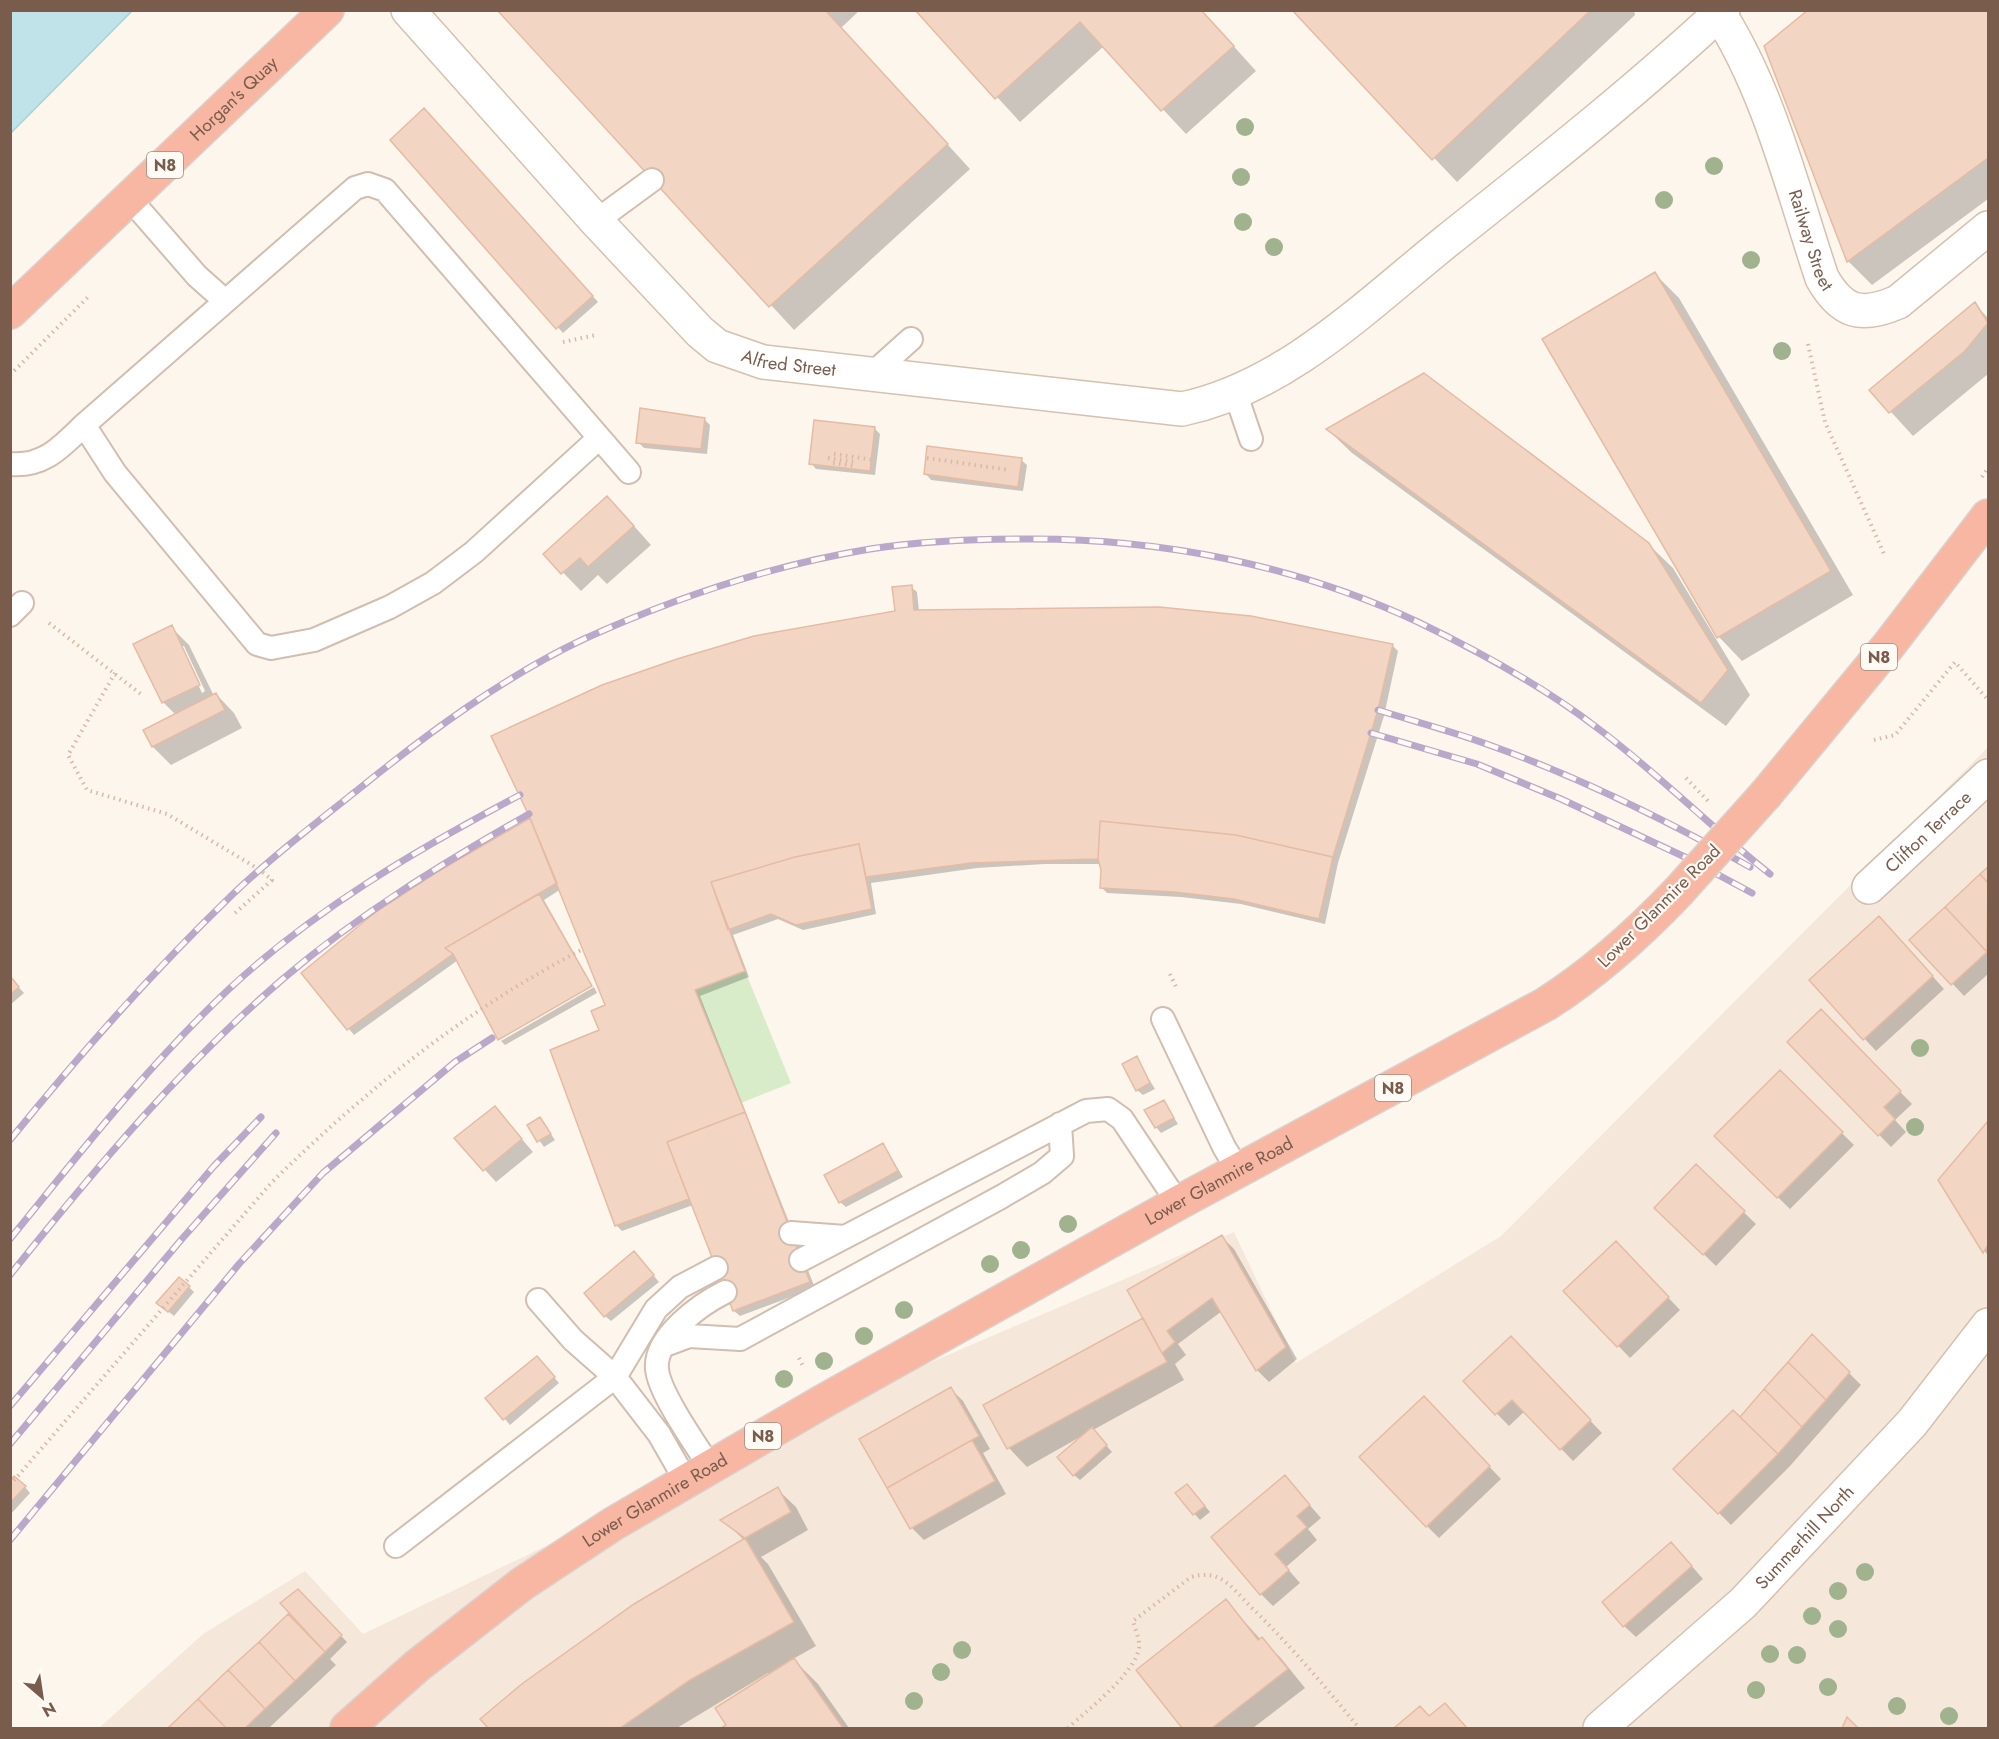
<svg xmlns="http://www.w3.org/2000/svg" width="1999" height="1739" viewBox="0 0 1999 1739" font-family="Jost,sans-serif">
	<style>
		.residential { fill: #f5e8da }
		.green { fill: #d8ecc9 }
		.water { fill: #bfe3e8; stroke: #a5d3da; stroke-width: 1.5 }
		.shadow { fill: #0003; fill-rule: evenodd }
		.building { fill: #f3d5c3; stroke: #e6bba3; stroke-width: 1.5 }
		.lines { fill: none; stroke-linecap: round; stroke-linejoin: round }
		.lane-casing { stroke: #d1beb0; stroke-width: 26 }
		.street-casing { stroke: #d1beb0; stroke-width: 36 }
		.secondary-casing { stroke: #d6c0b0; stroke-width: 36 }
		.highway-casing { stroke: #dad1cd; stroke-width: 36 }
		.path { stroke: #d9b8a5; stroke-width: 4; stroke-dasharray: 1.5 4.5; stroke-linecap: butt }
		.lane { stroke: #fff; stroke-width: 22 }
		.street { stroke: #fff; stroke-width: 33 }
		.secondary { stroke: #fff; stroke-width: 33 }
		.highway { stroke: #f7b7a3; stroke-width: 33 }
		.rail-casing { stroke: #b9a8c9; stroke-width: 7 }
		.rail { stroke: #fffaf3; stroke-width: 4.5; stroke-dasharray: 14; stroke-linecap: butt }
		.highway-bridge-casing { stroke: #dad1cd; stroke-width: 36; stroke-linecap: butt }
		.highway-bridge { stroke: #f7b7a3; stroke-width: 33 }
		.tree { fill: #a0b28e }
		.labels { text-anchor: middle; stroke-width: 4.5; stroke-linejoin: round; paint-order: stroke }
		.shield { fill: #fffaf3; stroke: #a28b7f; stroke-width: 1.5 }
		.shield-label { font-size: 16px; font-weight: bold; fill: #7a5c4d }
		.street-label { font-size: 18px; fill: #7a5c4d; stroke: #fffaf3 }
	</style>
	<rect width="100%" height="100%" fill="#fdf6ec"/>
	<path class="residential" d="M1988,747v981h-1889l104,-94 102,-63 58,63 536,-258 335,-144 62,131 205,-127z"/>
	<path class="green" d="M745,971l46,112 -50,20 -46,-113z"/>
	<path class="water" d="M11,10l121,1 -121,122 -1,-122z"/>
	<path class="shadow" d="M499,10h361l-19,18 129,141 -176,161z
		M917,10h284l55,61 -70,63 -82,-88 -84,76z
		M1294,10h340l1,5 -178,167z
		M1811,10h177v189l-116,86 -24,-24 -82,-215z
		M430,115l168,187 -35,31 -170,-193z
		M1655,274l24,24 174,297 -111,66 -23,-24z
		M1975,304l13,14v56l-75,62 -42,-46z
		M704,419l6,6 -3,29 -63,-6 -6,-6z
		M874,428l6,6 -5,41 -59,-6 -5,-6z
		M1328,430l320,114 25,24 77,127 -24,31 -374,-273z
		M1021,460l6,5 -4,26 -92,-11 -5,-6z
		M625,516l26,29 -44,39 -9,-9 -17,16 -36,-37z
		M911,587l6,5 2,19 473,34 6,6 -14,65 -46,147 -13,61 -84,-20 -60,-7 -74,-4 -6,-6v-23h-56l-68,4 -106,15 5,31 -73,16 -25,-11 -45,16 16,42 -49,19 115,292 -75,28 -6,-5 -41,-106 -71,26 -6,-6 -15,-194 6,-25 -46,-117 -17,11 48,85 -93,53 -41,-78 -104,75 -50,-61 592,-362z
		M171,627l18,18 25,51 2,-2 18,19 8,15 -71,37 -18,-18 -8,-16 31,-16 -13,-13zM180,646h4l21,45 -3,2z
		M1988,869v105l-24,22 -52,-56z
		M1891,930l53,59 -68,62 -65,-70z
		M10,978l14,15 -14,12z
		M594,987l3,6 -92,52 -4,-4z
		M1821,1011l91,93 -17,16 11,12 -15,15 -102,-105z
		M1136,1058l19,31 -12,6 -6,-5z
		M1780,1072l74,73 -64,64 -74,-73z
		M1163,1101l15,23 -17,9 -5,-6z
		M495,1108l38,44 -37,30 -40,-44z
		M540,1119l15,21 -11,7 -15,-21z
		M1988,1123v133l-48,-76z
		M883,1144l20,33 -57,30 -6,-5z
		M1696,1166l60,58 -40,42 -60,-58z
		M1222,1237l12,12 63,110 -28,23 -12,-12 -35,-59 -44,33 8,11 -11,9 9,16 -91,50 19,22 -32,28 -6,-5 6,-38 -53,30 -18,-19 -24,-42 160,-88z
		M1628,1255l52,55 -50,48 -65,-67z
		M640,1259l19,23 -48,39 -6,-5z
		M189,1287l5,5 -20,24 -10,-8z
		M1812,1336l49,49 -71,81 -59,59 -56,-56 66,-50z
		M1523,1350l79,83 -29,28 -48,-50 -16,15 -44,-45z
		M542,1363l17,20 -49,42 -23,-27z
		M951,1389l12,12 27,48 -7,4 23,41 -82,46 -12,-12 -51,-88z
		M1436,1410l65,69 -62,59 -12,-12z
		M1285,1477l36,41 -13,11 9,11 -31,27 14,16 -27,23 -12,-12z
		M10,1483l15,4 5,6 -20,22z
		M777,1489l19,18 12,23 -47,27 7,7 48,82 -23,13 25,25 31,44h-125l45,-53 -1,-2 -91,55h-187l-8,-9 262,-179 -21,-20z
		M1193,1492l17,20 -10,8 -23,-26z
		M1683,1556l20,23 -67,58 -12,-11z
		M298,1591l49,51 -17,17 6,6 -67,63h-100l119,-112 14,14 2,-2z
		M1226,1601l35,39 19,17 25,31 -52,40h-69l-46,-58z
		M1420,1708l10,10 27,-1 10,11h-71z"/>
	<path class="building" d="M497,10h328l123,134 -179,163z
		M915,10h286l33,36 -73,65 -81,-89 -85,77z
		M1292,10h299l-159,150z
		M1808,10h180v148l-141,104 -83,-216z
		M424,108l169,188 -37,33 -166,-189z
		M1655,272l176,299 -114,67 -175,-299z
		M1975,302l13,21 -23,28 -76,62 -20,-23z
		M1424,373l225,170 79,127 -27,33 -375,-274z
		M640,408l65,10 -4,31 -65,-6z
		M814,420l61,7 -5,44 -61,-7z
		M927,446l95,12 -4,29 -94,-13z
		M607,496l27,30 -46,41 -8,-9 -19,16 -18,-20z
		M912,585l2,25 245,-3 92,9 142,28 -15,66 -45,147 -97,-22 -136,-14 -2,38 -127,4 -105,14 -7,-33 -64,13 -84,25 34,89 -50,19 50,122 -78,30 22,57 -74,27 -65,-176 49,-20 -8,-19 14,-6 -75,-187 -39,-82 111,-51 75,-26 77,-23 141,-25 -3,-24z
		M172,625l28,60 -38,18 -29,-59z
		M216,693l9,17 -73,37 -9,-17z
		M530,818l27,65 -112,65 8,6 -106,76 -46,-57 76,-62 60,-39z
		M1100,821l136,14 97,22 -14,62 -85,-20 -60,-7 -74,-4 1,-18 -3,-11z
		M859,844l13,65 -76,16 -25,-11 -43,16 -17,-48 84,-25z
		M1988,867v16l-8,-9z
		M1980,874l8,9 -1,69 -42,-45z
		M539,894l53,92 -94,54 -45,-86 -8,-6z
		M1945,907l42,45 -36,33 -42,-45z
		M1879,916l54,60 -70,64 -54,-60z
		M10,976l9,11 -9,8z
		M1821,1009l80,82 -17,16 11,12 -17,17 -91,-94z
		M1137,1056l13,27 -14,8 -14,-27z
		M1780,1070l63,62 -66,66 -63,-62z
		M1164,1100l10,18 -19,10 -11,-18z
		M495,1106l27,33 -39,32 -29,-33z
		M745,1112l65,170 -77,29 -66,-169z
		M540,1117l11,17 -14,8 -10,-17z
		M1988,1121v124l-5,8 -45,-73z
		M883,1143l15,28 -59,32 -15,-28z
		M1696,1164l49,47 -42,44 -49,-47z
		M1222,1235l64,112 -30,24 -44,-73 -45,33 8,11 -13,11 -35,-63z
		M1616,1241l53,56 -52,50 -54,-56z
		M634,1251l20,24 -50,42 -20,-24z
		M179,1277l11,9 -22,26 -12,-9z
		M1143,1318l24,44 -160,87 -24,-44z
		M1812,1334l38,38 -24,28 -38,-38z
		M1511,1336l80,84 -31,30 -48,-50 -17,15 -32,-34z
		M537,1356l18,21 -52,43 -18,-22z
		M1788,1362l38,38 -24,27 -38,-38z
		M951,1387l28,49 -92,52 -28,-49z
		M1764,1389l38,38 -24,27 -38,-37z
		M1424,1396l66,70 -64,61 -67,-70z
		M1733,1410l45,44 -60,60 -45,-45z
		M1092,1427l15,18 -34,31 -16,-19z
		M972,1440l23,41 -85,48 -23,-41z
		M1285,1475l25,30 -13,11 10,11 -32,27 14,16 -29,25 -49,-58z
		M14,1476l12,10 -16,17v-22z
		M1187,1484l18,22 -12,9 -18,-22z
		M778,1487l13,25 -46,26 -25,-18z
		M745,1538l49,84 -104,58 -70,48h-132l-8,-9 43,-36 111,-79z
		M1671,1542l21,24 -69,61 -21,-25z
		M298,1589l44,46 -17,17 -45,-49z
		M1226,1599l32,41 4,-3 26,32 -76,59h-30l-46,-58z
		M288,1614l37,38 -30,29 -36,-39z
		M259,1642l36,39 -30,28 -37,-39z
		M794,1658l49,70h-122l5,-3 -11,-17z
		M228,1670l37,39 -20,19h-19l-28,-29z
		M198,1699l28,29h-58z
		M1445,1703l22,25h-73l26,-22 9,10z
		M1847,1717l11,11h-16z"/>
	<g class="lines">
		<defs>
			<path id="lane" d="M130,199l67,77 27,24
				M596,221l56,-41
				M872,374l39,-35
				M1235,392l16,47
				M598,439l-124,113 -41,31 -43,24 -76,33 -43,8 -14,-4 -24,-29 -118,-142 -31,-48 271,-237 13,-4 17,6 244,282
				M10,464c34,3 51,-17 74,-39
				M10,615l12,-12
				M1163,1019l61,128 15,25
				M791,1233l54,4
				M801,1260l285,-149 22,-2 14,10 56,84
				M538,1300l35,40 42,37 44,57 27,47
				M665,1345l24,-9 51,3 261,-142 41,-24 20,-17 -2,-32
				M710,1467c-14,-22 -51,-74 -53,-98 -3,-32 44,-65 68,-77
				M396,1546l219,-169 41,-68 24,-22 36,-19"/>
			<g id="street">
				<path id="s1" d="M1869,887l119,-111"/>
			</g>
			<g id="secondary">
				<path id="s2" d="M408,10l188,211 104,111 17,14 46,16 419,47c104,-22 185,-104 266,-169 93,-74 187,-148 275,-230"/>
				<path id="s3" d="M1717,10c52,80 75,178 105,268 20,35 39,40 76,24l90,-74"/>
				<path id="s4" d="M1600,1728l143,-125 169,-180 76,-98"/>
			</g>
			<g id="highway">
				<path id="s5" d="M10,312l317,-302"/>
				<path d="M1766,794l123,-149 99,-129"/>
				<path id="s6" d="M347,1728l70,-62 105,-82 91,-60 209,-122 356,-199 368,-199c50,-32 91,-69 132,-112"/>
			</g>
		</defs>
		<use href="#lane" class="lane-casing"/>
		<use href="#street" class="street-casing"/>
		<use href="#secondary" class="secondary-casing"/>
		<use href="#highway" class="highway-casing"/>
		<path class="path" d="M563,342l33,-7
			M1808,344l17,78 60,134
			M10,375l80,-80
			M834,454l40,6
			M828,458l28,4
			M927,458l82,12
			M833,463l22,3
			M1982,477l6,-9
			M49,623l93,72
			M115,673l-47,82 19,35 80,24 93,56 12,10 -37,33
			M1874,740l21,-5 60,-73 33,38
			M1686,778l22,23
			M1170,974l6,13
			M799,1358l5,10
			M10,1485l262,-303c95,-93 192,-171 311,-233
			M1068,1728c18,-17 67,-54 71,-80 1,-8 -4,-19 -6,-27l58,-44c8,-2 15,-3 23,-1 14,4 25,19 35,29 40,39 75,80 110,123"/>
		<use href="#lane" class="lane"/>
		<use href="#street" class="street"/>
		<use href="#secondary" class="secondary"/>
		<use href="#highway" class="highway"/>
		<defs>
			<path id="rail" d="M1378,710c38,12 77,22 114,36 89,32 176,75 258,121
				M1371,733l106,31 84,35 126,59 65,35
				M10,1140c70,-86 143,-169 223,-246 40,-38 84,-72 127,-106 68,-55 145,-112 224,-149 90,-41 189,-74 286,-90 52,-8 103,-10 155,-10 135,-1 271,26 393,83 62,30 123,63 178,105 61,45 114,100 174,147
				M10,1239c70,-86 138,-174 219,-250 86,-80 187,-139 291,-194
				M10,1275c84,-105 171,-209 274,-297 75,-64 159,-115 245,-164
				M10,1406l204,-240 47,-49
				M10,1444l171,-204 95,-107
				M10,1540l229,-276 84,-91 132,-111 37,-24"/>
		</defs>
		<use href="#rail" class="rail-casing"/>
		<use href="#rail" class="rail"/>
		<defs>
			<path id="highway-bridge" d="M1678,892l88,-98"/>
		</defs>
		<use href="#highway-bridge" class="highway-bridge-casing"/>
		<use href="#highway-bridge" class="highway-bridge"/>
	</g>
	<g class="tree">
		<circle cx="1245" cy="127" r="9"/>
		<circle cx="1714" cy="166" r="9"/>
		<circle cx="1241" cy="177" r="9"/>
		<circle cx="1664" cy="200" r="9"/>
		<circle cx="1243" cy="222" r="9"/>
		<circle cx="1274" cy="247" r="9"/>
		<circle cx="1751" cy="260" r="9"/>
		<circle cx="1782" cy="351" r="9"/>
		<circle cx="1920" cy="1048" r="9"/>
		<circle cx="1915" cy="1127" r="9"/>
		<circle cx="1068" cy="1224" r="9"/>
		<circle cx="1021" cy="1250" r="9"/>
		<circle cx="990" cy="1264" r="9"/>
		<circle cx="904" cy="1310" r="9"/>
		<circle cx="864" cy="1336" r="9"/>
		<circle cx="824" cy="1361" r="9"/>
		<circle cx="784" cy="1379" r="9"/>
		<circle cx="1865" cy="1572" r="9"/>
		<circle cx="1838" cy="1591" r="9"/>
		<circle cx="1812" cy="1616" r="9"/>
		<circle cx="1838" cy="1629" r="9"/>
		<circle cx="962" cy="1650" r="9"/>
		<circle cx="1770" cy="1654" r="9"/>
		<circle cx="1797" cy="1655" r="9"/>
		<circle cx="941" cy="1672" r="9"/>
		<circle cx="1828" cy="1687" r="9"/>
		<circle cx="1756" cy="1690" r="9"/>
		<circle cx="914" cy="1701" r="9"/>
		<circle cx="1897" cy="1706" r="9"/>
		<circle cx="1949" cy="1716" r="9"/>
	</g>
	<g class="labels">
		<g class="shield">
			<rect x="147" y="152" width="36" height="26" rx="4.5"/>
			<rect x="1861" y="644" width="36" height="26" rx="4.5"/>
			<rect x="1375" y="1075" width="36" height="26" rx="4.5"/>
			<rect x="745" y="1423" width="36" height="26" rx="4.5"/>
		</g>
		<g class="shield-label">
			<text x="165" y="171">N8</text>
			<text x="1879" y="663">N8</text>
			<text x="1393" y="1094">N8</text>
			<text x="763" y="1442">N8</text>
		</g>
		<g class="street-label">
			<text dy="6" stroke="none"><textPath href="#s5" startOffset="309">Horgan's Quay</textPath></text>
			<text dy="6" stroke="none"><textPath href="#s3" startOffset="249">Railway Street</textPath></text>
			<text dy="6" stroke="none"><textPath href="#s2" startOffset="531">Alfred Street</textPath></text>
			<text dy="6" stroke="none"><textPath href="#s1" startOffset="81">Clifton Terrace</textPath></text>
			<text transform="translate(1659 906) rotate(-45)" y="6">Lower Glanmire Road</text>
			<text dy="6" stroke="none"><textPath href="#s6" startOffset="1032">Lower Glanmire Road</textPath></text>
			<text dy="6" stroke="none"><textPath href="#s6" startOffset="384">Lower Glanmire Road</textPath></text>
			<text dy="6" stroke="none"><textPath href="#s4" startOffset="280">Summerhill North</textPath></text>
		</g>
	</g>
	<rect width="1999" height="1739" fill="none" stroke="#7a5c4d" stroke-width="24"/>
	<g transform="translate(42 1697) rotate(151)" stroke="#fffaf3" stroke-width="4.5" paint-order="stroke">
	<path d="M0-4.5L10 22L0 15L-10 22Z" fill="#7a5c4d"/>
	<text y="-9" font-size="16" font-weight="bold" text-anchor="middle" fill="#7a5c4d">N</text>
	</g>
</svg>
